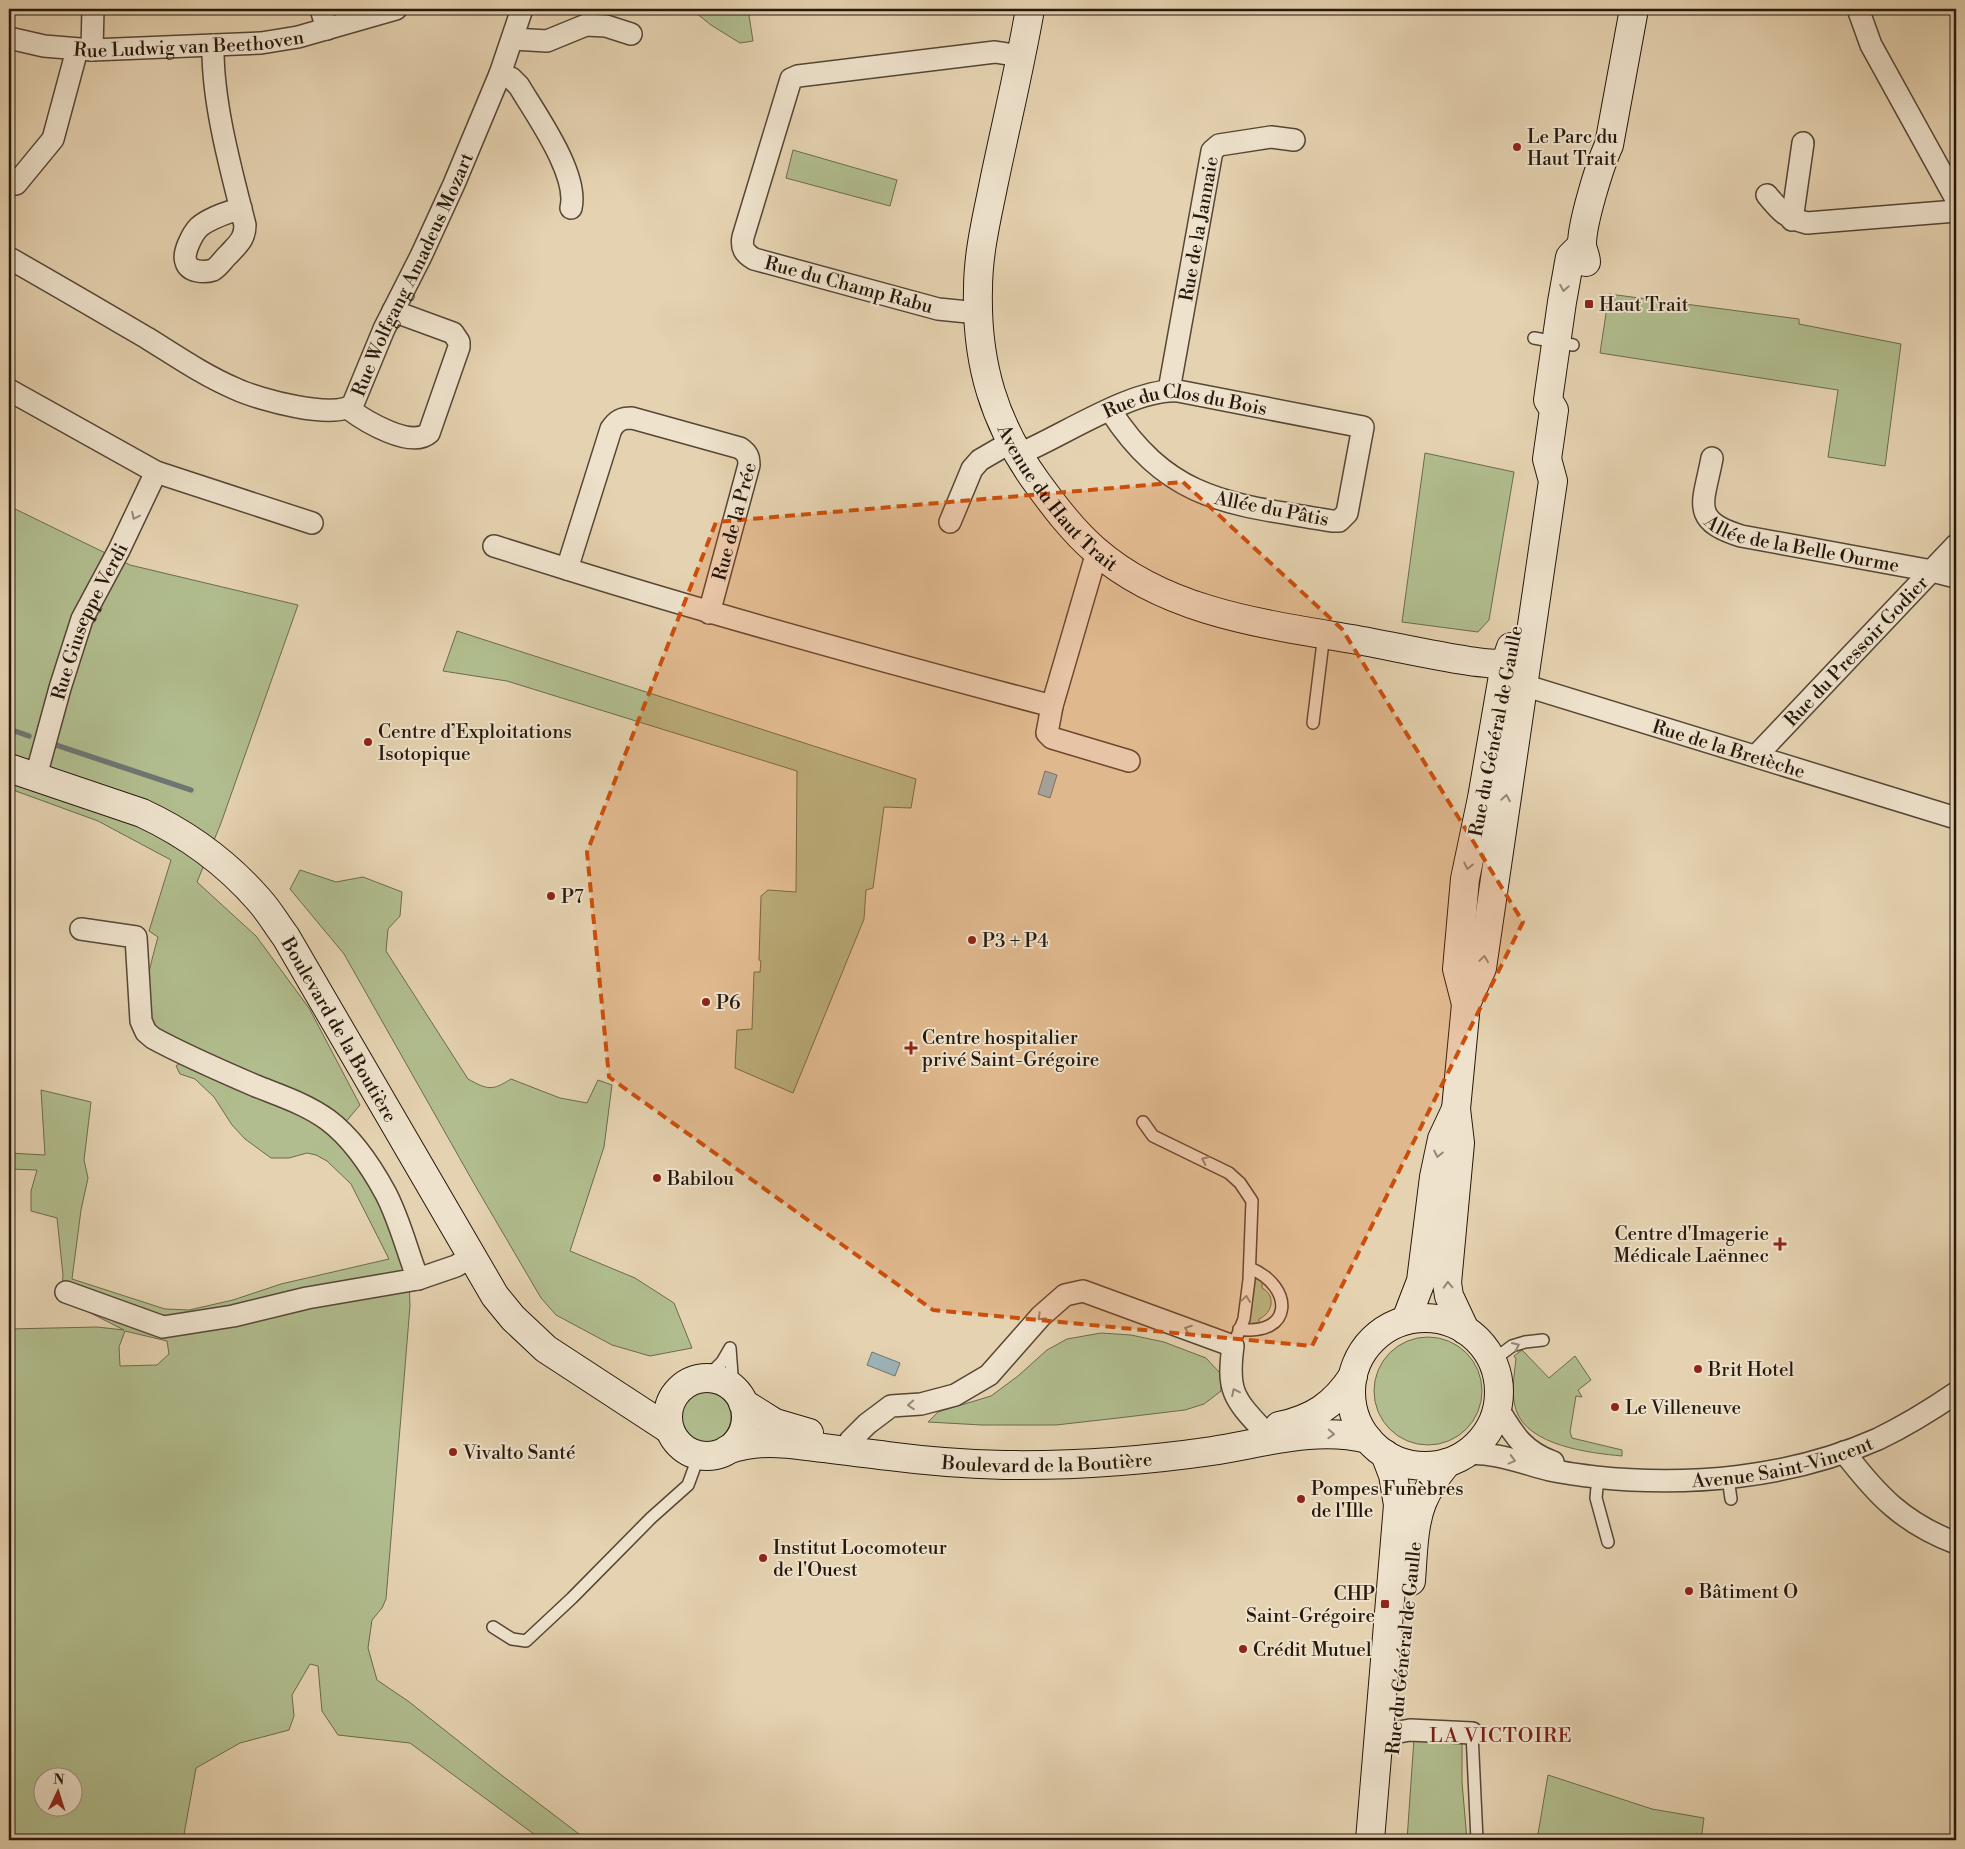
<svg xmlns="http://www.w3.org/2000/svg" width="1965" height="1849" viewBox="0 0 1965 1849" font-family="'Libre Bodoni',serif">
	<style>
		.green { fill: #b1bd8e; stroke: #6c6a4d; fill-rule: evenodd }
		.water { fill: #9cb4b8; stroke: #6d7673 }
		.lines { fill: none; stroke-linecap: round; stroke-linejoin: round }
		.stream { stroke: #6d7673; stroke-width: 5.5 }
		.lane-casing { stroke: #564635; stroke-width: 14 }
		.street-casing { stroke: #564635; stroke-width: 24 }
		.secondary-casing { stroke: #27180c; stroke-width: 30 }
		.lane { stroke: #eee2cc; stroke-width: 11 }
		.street { stroke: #eee2cc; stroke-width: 21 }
		.secondary { stroke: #eee2cc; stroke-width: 28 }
		.oneway { stroke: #948776 }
		.marked { fill: #cb4f0c; fill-opacity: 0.2; stroke: #cb4f0c; stroke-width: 4; stroke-dasharray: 10 6; stroke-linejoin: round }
		.poi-dot { fill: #8f2418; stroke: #eee2cc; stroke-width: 2 }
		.labels { text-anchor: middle; stroke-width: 4; stroke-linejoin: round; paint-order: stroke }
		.street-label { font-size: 19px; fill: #27180c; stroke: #eee2cc }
		.poi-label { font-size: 19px; fill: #27180c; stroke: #eee2cc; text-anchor: start }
		.neighbourhood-label { font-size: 20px; letter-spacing: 1px; fill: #7a1f14; stroke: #eee2cc }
	</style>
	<rect width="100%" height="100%" fill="#e5d2b0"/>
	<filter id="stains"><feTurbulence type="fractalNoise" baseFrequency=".004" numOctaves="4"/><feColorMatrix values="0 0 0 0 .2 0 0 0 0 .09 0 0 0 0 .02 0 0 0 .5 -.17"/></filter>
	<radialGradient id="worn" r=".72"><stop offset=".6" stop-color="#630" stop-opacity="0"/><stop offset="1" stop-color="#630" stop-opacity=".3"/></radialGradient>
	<path class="green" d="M691,9h57l5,32 -13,2 -29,-18z
		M793,150l104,30 -7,26 -104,-28z
		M1609,294l190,25v5l102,20 -16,122 -57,-9 10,-67 -238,-37z
		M1425,453l89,19 -25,148 -11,12 -76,-10z
		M9,506l121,59 168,40 -77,218 -24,59 59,54 53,72 51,97 -16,19 37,68 27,58 2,56 -24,293 -4,9 -10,12 -4,28 9,32 31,21 92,73 87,66h-45l-132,-97 -72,-8 -16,-24 -4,-45 -8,-2 -18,31 2,21 -5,14 -49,13 -44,25 -13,72h-174v-511l88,-2 27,3 -63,-32 2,-23 -6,-57 -26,-7v-20l6,-21 -28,-1v-16l36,2 -4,-65 50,12 -7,58 4,18 -7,32 -9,69 93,30 24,1 44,-10 48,-16 108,-25 -38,-75 -24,-23 -11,-6 -9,-2 -18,5h-18l-26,-19 -13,-14 -18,-28 -19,-18 -15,-5 -4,-8 8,-6c-10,-11 -31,-29 -36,-42 -7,-22 4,-59 10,-81l-9,-6 22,-71 -73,-39 -85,-31 -4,14zM125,1331l42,10 2,13 -12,11 -37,1 -1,-19zM42,1776h30v30h-30z
		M457,631l459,148 -5,29 -27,-1 -11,81 -7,2 -2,29 -71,174 -58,-25 2,-38 15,-1 2,-57h6l1,-11 -2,-1 2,-64 7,-6 28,2 1,-121 -290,-90 -64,-10z
		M300,870l36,12 27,-5 39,15 -2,24 -12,13 -2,22 82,128c20,11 24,12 43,0l49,19 27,5 11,-23 14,5 -8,62 -34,104 65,27 39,25 18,45 -42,8 -38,-11 -56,-30 -15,-17 -65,-111 -132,-233 -54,-65z
		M1254,1279h8v9c14,7 11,25 -3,31v7l-10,-1z
		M1101,1333l30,2 33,7 42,16 14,15 1,18 -17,13 -19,6 -67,8 -62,7h-74l-54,-3 10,-10 53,-16 27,-20 29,-26 20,-11z
		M1374 1391a54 54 0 1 1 108 0a54 54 0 1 1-108 0Z
		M1522,1350l27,28 26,-22 16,24 -13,10 4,7 -6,-1 -6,36 2,6 50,12v6c-32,-3 -94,-10 -106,-46 -5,-16 -2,-34 0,-51l-2,-3z
		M681 1417a25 25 0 1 1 50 0a25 25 0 1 1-50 0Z
		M1414,1739l48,1v42l5,58h-60z
		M1548,1775l104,34 52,9 -3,22h-164z"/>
	<path class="water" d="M1045,771l12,4 -7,23 -12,-4z
		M872,1352l28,11 -5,13 -28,-11z"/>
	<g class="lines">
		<path class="stream" d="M9,729l20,7
			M56,745l135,45"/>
		<defs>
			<path id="lane" d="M1534,338l39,7
				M1313,723l11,-89
				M1143,1122l10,14 76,37 11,10 12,18 -3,79 -5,39 -11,27
				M1239,1329c54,8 56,-42 11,-61
				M730,1348l3,40
				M1492,1361l20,-15 13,-4 18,-2
				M707,1377l15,-15 7,-12
				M1598,1477l-2,21 12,44
				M1728,1478l3,21
				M493,1627l19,12 14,2 46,-43 79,-80 37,-33 11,-30
				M1472,1733l5,107"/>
			<g id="street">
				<path d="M321,9l6,20"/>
				<path d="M1858,9l13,36 85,154"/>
				<path id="s1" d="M9,38l35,8 48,4 169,-7 37,-6 98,-28"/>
				<path d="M513,39l34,2 39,-16 20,1 25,8"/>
				<path d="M213,45c-1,57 18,125 32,180 0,14 -7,19 -16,29 -5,4 -10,13 -16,16 -9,3 -24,2 -27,-8 -4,-9 7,-29 13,-35 12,-10 28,-14 42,-19"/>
				<path d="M92,50l1,-41"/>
				<path d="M500,74l11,4 8,8c17,29 60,88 52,122"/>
				<path d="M16,184l37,-45 24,-89"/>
				<path d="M1767,195c13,16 19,23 40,28l149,-12"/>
				<path d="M1792,220l11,-77"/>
				<path id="s2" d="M9,258c46,26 92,53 138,80 29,18 58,38 89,51 21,10 101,32 117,15l31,-75 37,-73 33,-72 46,-110 22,-65"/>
				<path d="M978,313l-40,-4 -184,-50c-10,-6 -13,-11 -11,-22l48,-158 7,-3 197,-24 25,4"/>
				<path d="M9,390l147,82 156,51"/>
				<path id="s3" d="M1169,390l43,-239 7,-6 52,-8 23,3"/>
				<path d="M349,409c16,12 62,40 80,24l30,-86v-5l-6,-9 -60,-22"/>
				<path id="s4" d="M1017,455c44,-18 116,-67 161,-64l185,36 -16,86 -8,8h-7c-100,-17 -162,-18 -222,-111"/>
				<path id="s5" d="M1712,458c-8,44 -23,62 29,78l191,35 24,6"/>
				<path d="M950,522l22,-53 8,-9 31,-18"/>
				<path d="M494,546l73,23"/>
				<path d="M1097,552l-45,154 -5,27 5,5 77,23"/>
				<path id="s6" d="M709,613l40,-148c0,-9 -2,-12 -9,-17l-108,-30c-10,0 -15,2 -21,11l-44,140c160,50 322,94 485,137"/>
				<path id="s7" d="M1510,681l446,137"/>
				<path id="s8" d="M1756,756l200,-211"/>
				<path id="s9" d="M36,776l24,-88 22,-69 37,-69 37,-78"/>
				<path d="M81,929l55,8 5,84 5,11 7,6c33,18 68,33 103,48 25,10 50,18 72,34 24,18 44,48 58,74 14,27 21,57 32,85"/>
				<path d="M66,1292l97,35 70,-11 74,-18 111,-19 38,-13 15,-9"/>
				<path d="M1497,1407c16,26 25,44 56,55"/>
				<path d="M850,1441l17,-17 24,-18 30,-2 34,-9 34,-20 52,-59 24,-21 18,-4 150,55c-6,44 0,52 30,84"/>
				<path d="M1844,1452c33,43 59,71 112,91"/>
				<path id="s10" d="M1465,1454c28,-3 57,9 85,16 14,3 30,5 45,7 94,10 195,1 283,-38 27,-13 53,-29 78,-46"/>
				<path d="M1393,1733l17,-3 62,3"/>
			</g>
			<g id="secondary">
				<path id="s11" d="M1030,9c-10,58 -24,115 -36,173 -7,35 -16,71 -16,107 -2,74 16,135 60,195 17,23 35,47 57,66 71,62 168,74 257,89 39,7 78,16 117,22 19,3 38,3 56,7"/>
				<path d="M1586,262c0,-6 -4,-12 -4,-18 0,-21 18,-80 27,-99l25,-136"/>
				<path id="s12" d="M9,768l133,45c45,21 84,49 117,87 10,11 18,25 27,37l209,359 18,22 33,31 124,81"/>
				<path d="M1466,1004l-9,-35 8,-90 17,-81 23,-134 6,-17"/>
				<circle cx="1425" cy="1392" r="74"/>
				<path d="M1406,1320l15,-39 13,-104 8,-38 14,-30"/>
				<path d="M1465,1330l-16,-34 -2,-13 13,-140 -4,-34 10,-105 16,-36 71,-487 -6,-22 7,-49 -6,-10 14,-98 8,-45 12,-12"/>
				<circle cx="707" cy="1417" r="39"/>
				<path d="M743,1403l32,20 34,10"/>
				<path d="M1279,1426c34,-7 55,-21 74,-50"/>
				<path id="s13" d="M727,1450c33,-12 63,-6 97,-2 21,3 42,5 64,8 38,5 77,8 116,9 70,1 139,-4 208,-14 52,-8 103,-25 156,-12"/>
				<path d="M1411,1581c2,-25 2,-55 11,-78 6,-15 15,-28 25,-40"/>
				<path d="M1370,1840l28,-335 -5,-30 -8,-21"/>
			</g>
		</defs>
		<use href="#lane" class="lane-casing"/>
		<use href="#street" class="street-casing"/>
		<use href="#secondary" class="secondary-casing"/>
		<use href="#lane" class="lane"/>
		<use href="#street" class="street"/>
		<use href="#secondary" class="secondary"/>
	</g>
	<defs><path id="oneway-chevron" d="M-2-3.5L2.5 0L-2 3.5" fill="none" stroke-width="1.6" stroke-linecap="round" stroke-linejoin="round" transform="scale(1.25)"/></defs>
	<g class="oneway">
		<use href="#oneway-chevron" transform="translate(1564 288) rotate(100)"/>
		<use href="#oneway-chevron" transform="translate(135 516) rotate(116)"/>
		<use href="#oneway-chevron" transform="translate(1506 798) rotate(-81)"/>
		<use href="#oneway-chevron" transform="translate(1468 866) rotate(102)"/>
		<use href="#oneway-chevron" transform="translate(1484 959) rotate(-82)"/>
		<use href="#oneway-chevron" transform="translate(1438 1154) rotate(102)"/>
		<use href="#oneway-chevron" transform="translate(1205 1160) rotate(-155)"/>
		<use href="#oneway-chevron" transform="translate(1448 1285) rotate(-92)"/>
		<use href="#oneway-chevron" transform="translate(1246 1299) rotate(-82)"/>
		<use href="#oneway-chevron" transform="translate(1041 1317) rotate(135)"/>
		<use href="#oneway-chevron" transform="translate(1188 1329) rotate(-160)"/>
		<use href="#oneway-chevron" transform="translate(1516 1346) rotate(-25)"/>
		<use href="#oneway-chevron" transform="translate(1235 1392) rotate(-116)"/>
		<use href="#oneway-chevron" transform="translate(911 1405) rotate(176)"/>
		<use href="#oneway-chevron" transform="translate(1331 1434) rotate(3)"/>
		<use href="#oneway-chevron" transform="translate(1512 1460) rotate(15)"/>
	</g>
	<path class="marked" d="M1183,482l159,147 181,293 -211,424 -379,-36 -324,-233 -22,-225 129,-330z"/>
	<g class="poi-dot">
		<circle cx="1517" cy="147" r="5"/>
		<rect x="1584" y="299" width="10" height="10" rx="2.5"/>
		<circle cx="368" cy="742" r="5"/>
		<circle cx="551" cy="896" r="5"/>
		<circle cx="972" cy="940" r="5"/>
		<circle cx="706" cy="1002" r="5"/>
		<path d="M908.5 1040.5h5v5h5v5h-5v5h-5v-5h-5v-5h5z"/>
		<circle cx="657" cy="1178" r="5"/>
		<path d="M1777.5 1236.5h5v5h5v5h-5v5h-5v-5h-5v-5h5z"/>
		<circle cx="1698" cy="1369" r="5"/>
		<circle cx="1615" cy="1407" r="5"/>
		<circle cx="453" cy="1452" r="5"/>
		<circle cx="1301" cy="1499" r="5"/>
		<circle cx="763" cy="1558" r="5"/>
		<circle cx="1689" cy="1591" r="5"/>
		<rect x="1380" y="1599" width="10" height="10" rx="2.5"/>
		<circle cx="1243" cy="1649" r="5"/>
	</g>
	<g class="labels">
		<g class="street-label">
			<text dy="7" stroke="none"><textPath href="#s1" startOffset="181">Rue Ludwig van Beethoven</textPath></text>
			<text dy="7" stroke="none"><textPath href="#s3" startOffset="164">Rue de la Jannaie</textPath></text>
			<text dy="7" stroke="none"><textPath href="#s2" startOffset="526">Rue Wolfgang Amadeus Mozart</textPath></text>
			<text transform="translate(849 284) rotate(15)" y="7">Rue du Champ Rabu</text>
			<text dy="7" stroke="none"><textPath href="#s4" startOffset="181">Rue du Clos du Bois</textPath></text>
			<text dy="7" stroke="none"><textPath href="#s11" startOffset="516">Avenue du Haut Trait</textPath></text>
			<text transform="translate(1272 508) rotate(11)" y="7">Allée du Pâtis</text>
			<text dy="7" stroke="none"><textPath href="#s6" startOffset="95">Rue de la Prée</textPath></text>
			<text dy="7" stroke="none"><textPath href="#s5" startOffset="161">Allée de la Belle Ourme</textPath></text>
			<text dy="7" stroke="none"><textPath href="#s9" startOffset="164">Rue Giuseppe Verdi</textPath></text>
			<text dy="7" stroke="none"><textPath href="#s8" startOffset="145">Rue du Pressoir Godier</textPath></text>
			<text transform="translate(1495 731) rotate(-79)" y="7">Rue du Général de Gaulle</text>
			<text dy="7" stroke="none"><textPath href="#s7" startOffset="229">Rue de la Bretèche</textPath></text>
			<text dy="7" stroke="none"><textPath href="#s12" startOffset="440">Boulevard de la Boutière</textPath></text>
			<text dy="7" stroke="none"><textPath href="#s13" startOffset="322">Boulevard de la Boutière</textPath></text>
			<text dy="7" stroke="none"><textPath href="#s10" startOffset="322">Avenue Saint-Vincent</textPath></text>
			<text transform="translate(1403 1648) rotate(-84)" y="7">Rue du Général de Gaulle</text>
		</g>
		<g class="poi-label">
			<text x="1527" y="143">Le Parc du<tspan x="1527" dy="22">Haut Trait</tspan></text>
			<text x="1599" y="311">Haut Trait</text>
			<text x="378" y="738">Centre d’Exploitations<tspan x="378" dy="22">Isotopique</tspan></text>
			<text x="561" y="903">P7</text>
			<text x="982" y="947">P3 + P4</text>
			<text x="716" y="1009">P6</text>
			<text x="922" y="1044">Centre hospitalier<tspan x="922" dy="22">privé Saint-Grégoire</tspan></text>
			<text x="667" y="1185">Babilou</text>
			<text x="1769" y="1240" text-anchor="end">Centre d'Imagerie<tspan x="1769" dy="22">Médicale Laënnec</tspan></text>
			<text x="1708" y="1376">Brit Hotel</text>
			<text x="1625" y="1414">Le Villeneuve</text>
			<text x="463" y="1459">Vivalto Santé</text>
			<text x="1311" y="1495">Pompes Funèbres<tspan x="1311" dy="22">de l'Ille</tspan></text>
			<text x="773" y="1554">Institut Locomoteur<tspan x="773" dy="22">de l'Ouest</tspan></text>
			<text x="1699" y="1598">Bâtiment O</text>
			<text x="1375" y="1600" text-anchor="end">CHP<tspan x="1375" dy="22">Saint-Grégoire</tspan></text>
			<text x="1253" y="1656">Crédit Mutuel</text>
		</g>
		<g class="neighbourhood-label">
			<text x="1501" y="1742">LA VICTOIRE</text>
		</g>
	</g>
	<rect width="1965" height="1849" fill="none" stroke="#e5d2b0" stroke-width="30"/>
	<rect x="10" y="10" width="1945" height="1829" fill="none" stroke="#27180c" stroke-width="2.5"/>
	<rect x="15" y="15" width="1935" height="1819" fill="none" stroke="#27180c"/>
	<g transform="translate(58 1792) rotate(4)"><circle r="24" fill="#eee2cc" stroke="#9e917f"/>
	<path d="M0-4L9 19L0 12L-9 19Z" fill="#8f2418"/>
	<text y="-8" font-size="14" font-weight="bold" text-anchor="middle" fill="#27180c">N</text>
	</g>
	<rect width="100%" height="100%" filter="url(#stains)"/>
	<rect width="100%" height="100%" fill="url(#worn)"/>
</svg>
